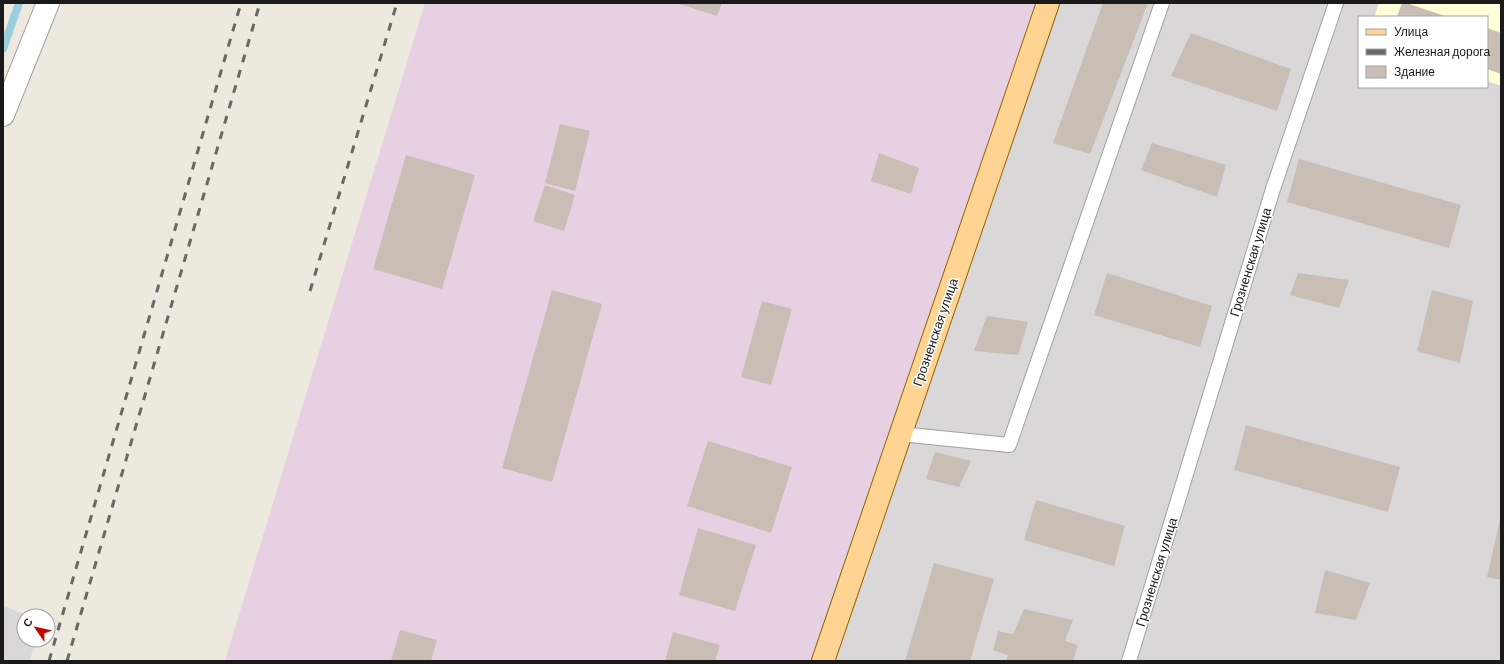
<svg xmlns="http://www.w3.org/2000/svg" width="1504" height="664" viewBox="0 0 1504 664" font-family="Barlow,sans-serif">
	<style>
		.residential { fill: #d9d7d7; fill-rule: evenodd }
		.industrial { fill: #e7d0e2 }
		.education { fill: #feffd6 }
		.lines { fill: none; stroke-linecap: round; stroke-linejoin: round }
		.stream { stroke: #9acedf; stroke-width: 8 }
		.building { fill: #c9beb5 }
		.lane-casing { stroke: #a1a1a1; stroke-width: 16 }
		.street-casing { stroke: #a1a1a1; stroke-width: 24 }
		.primary-casing { stroke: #916600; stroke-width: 24 }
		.lane { stroke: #fff; stroke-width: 14 }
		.street { stroke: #fff; stroke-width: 22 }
		.primary { stroke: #ffd392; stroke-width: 22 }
		.rail { stroke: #686868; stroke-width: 3; stroke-dasharray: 8 8; stroke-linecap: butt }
		.labels { text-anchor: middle; stroke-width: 3; stroke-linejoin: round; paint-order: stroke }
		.street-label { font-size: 13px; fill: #1a1a1a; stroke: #fff }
	</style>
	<rect width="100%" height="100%" fill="#ede9de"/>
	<path class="residential" d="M1051,3h450v658h-678zM1359,17h128v70h-128z
		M3,606l26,10h-5v24h11l-5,21h-27z"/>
	<path class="industrial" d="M425,3h629l-230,658h-599z"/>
	<path class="education" d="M1379,3h122v83l-14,-5v-64h-113z"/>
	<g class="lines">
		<path class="stream" d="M3,49l16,-46"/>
	</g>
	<path class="building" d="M676,3h46l-5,13z
		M1103,3h45l-58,151 -37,-11z
		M1402,3h4l42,14h-51z
		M1487,28l14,5v41l-14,-5z
		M1191,33l100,36 -14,42 -106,-35z
		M560,124l30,7 -15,60 -30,-8z
		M1152,143l74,22 -9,32 -76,-27z
		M879,153l40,15 -8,26 -40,-13z
		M406,155l69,20 -33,114 -69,-20z
		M1299,159l162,46 -12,43 -162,-46z
		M545,185l30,10 -11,36 -31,-10z
		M1107,273l105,33 -12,41 -106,-32z
		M1298,273l51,7 -10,28 -49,-13z
		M552,290l50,14 -50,178 -50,-14z
		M1432,290l41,11 -13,62 -43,-12z
		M762,301l30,8 -21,76 -30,-8z
		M987,316l41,6 -10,33 -44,-4z
		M1246,425l154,42 -12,45 -154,-42z
		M708,441l84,26 -21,66 -84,-27z
		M935,452l36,9 -12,26 -33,-8z
		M1036,500l89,26 -11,40 -90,-26z
		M1500,520h1v60l-14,-3z
		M698,528l58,17 -21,66 -56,-16z
		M934,563l60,16 -24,82h-65z
		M1325,570l45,13 -14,37 -41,-7z
		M1024,609l49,11 -8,21 13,4 -5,16h-67l2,-6 -15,-5 5,-19 15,3z
		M400,630l37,10 -6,21h-40z
		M673,632l47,13 -5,16h-50z"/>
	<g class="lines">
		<defs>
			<path id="lane" d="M900,434l109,11 153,-442
				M1129,661l144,-472 63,-186"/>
			<path id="street" d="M3,115l45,-112"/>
			<path id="primary" d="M823,661l225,-658"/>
		</defs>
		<use href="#lane" class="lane-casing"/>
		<use href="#street" class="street-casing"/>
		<use href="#primary" class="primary-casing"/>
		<use href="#lane" class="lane"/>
		<use href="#street" class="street"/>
		<use href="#primary" class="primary"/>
		<path class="rail" d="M310,291l87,-288
			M49,661l192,-658
			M67,661l193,-658"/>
	</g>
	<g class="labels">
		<g class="street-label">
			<text transform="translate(1250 262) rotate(-73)" y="5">Грозненская улица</text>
			<text transform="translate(935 332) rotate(-71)" y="5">Грозненская улица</text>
			<text transform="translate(1156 572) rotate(-73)" y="5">Грозненская улица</text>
		</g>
	</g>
	<rect width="1504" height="664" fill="none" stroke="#1a1a1a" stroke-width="8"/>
	<rect x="1358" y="16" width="130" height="72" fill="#ffffff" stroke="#a3a3a3"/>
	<rect x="1366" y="29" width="20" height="6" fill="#ffd392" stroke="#a3a3a3"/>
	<text x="1394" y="36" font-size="12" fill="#1a1a1a">Улица</text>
	<rect x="1366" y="49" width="20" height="6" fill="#686868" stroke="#a3a3a3"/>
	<text x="1394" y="56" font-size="12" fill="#1a1a1a">Железная дорога</text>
	<rect x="1366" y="66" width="20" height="12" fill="#c9beb5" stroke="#a3a3a3"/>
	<text x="1394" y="76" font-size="12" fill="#1a1a1a">Здание</text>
	<g transform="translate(36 628) rotate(304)"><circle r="19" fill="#ffffff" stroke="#a3a3a3"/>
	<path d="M0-3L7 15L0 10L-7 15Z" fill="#c50600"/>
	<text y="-6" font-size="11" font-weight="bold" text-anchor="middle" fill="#1a1a1a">С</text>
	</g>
</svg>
